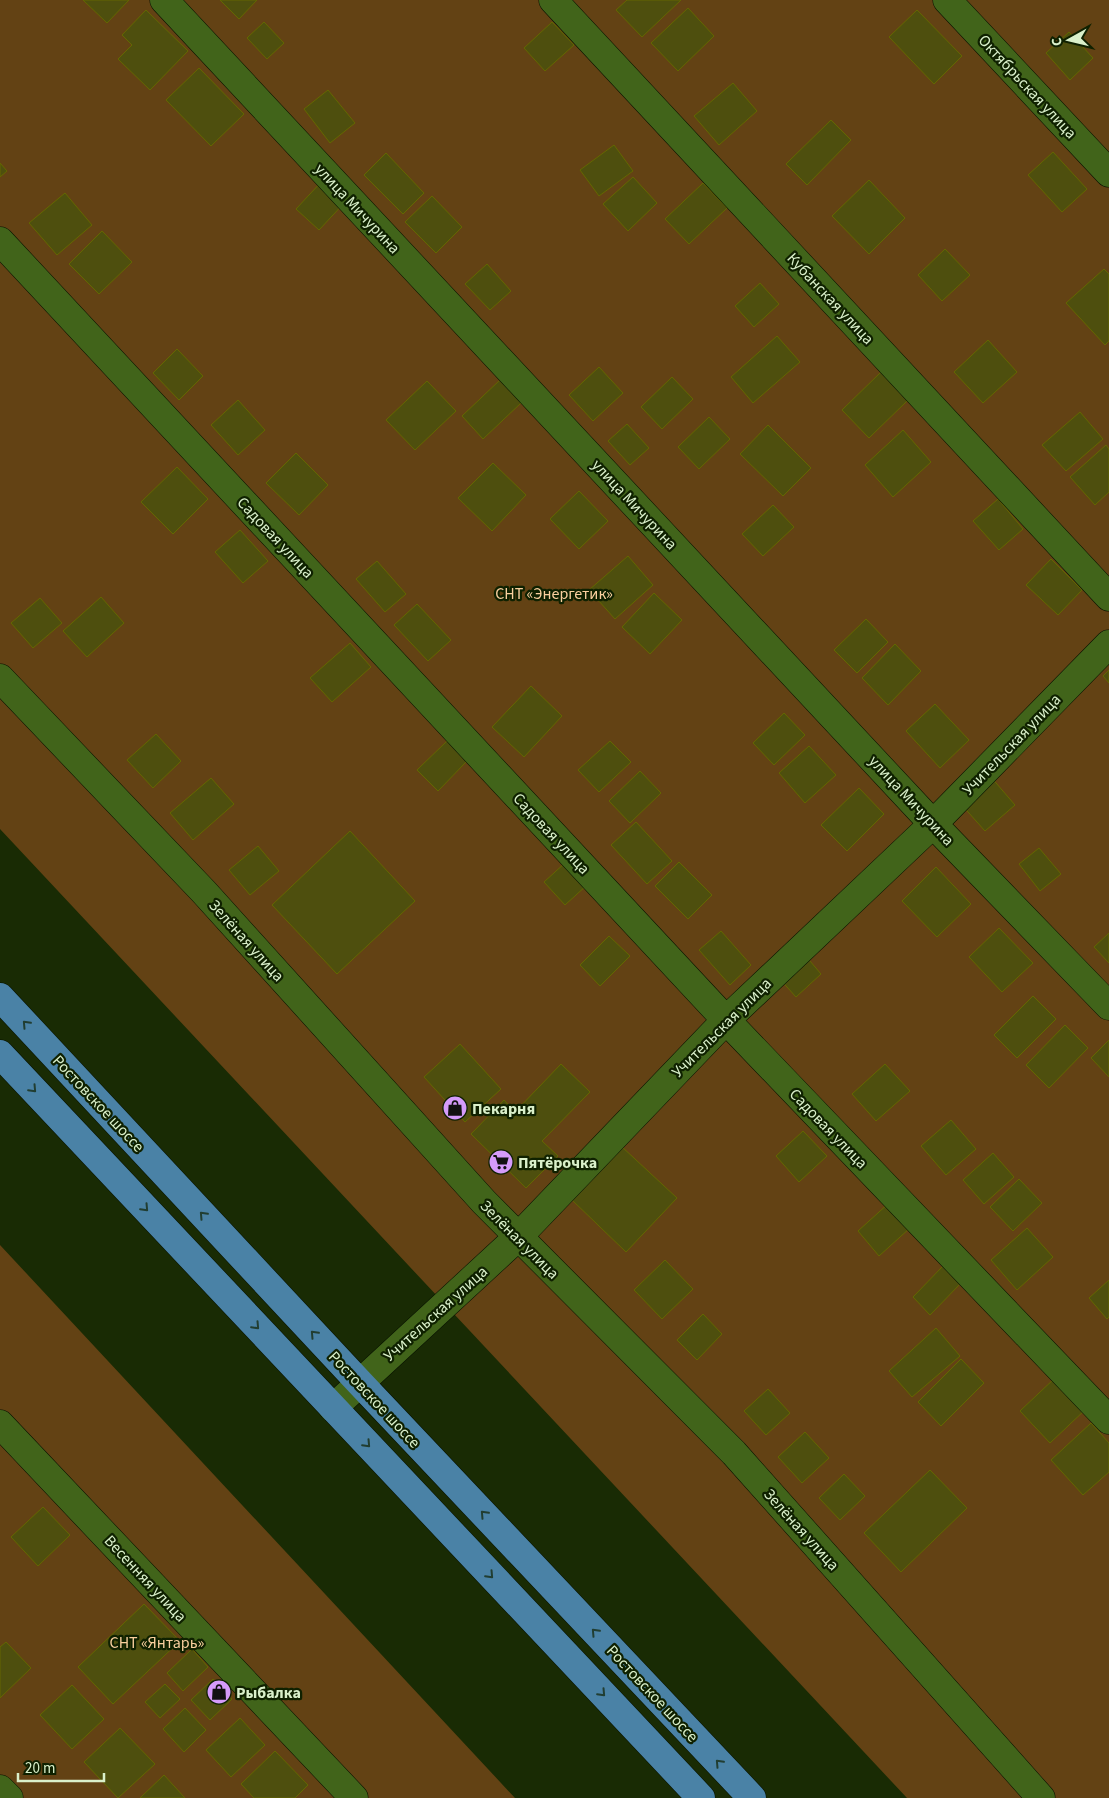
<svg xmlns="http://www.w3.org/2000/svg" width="1109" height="1798" viewBox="0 0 1109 1798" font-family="'Source Sans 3',sans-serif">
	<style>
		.green { fill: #634214 }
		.building { fill: #4e4f0e; stroke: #646700 }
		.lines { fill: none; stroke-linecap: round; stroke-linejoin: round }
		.minor-casing { stroke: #071100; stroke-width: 29 }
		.trunk-casing { stroke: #071100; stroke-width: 29 }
		.minor { stroke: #41641a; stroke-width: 28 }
		.trunk { stroke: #4a82a6; stroke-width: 28 }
		.oneway { stroke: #213e32 }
		.labels { text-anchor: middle; stroke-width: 4.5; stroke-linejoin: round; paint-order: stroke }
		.street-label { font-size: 16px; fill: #daf0ca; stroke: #0f2100 }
		.park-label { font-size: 16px; fill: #fad09e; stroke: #0f2100 }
		.poi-label { font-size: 16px; font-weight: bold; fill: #daf0ca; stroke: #0f2100; text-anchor: start }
	</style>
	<rect width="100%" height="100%" fill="#192b04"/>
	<path class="green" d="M0,0h1109v1798h-202l-907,-969z
		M0,1245l515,553h-515z"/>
	<path class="building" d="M83,0h46l-22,23z
		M220,0h37l-18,19z
		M627,0h54l-39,37 -26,-27z
		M688,8l26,28 -36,35 -27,-28z
		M146,10l42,41 -38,39 -32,-31 14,-14 -10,-10z
		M917,10l45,46 -28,28 -45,-47z
		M264,22l20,21 -17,16 -20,-21z
		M552,22l22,23 -29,26 -21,-23z
		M1069,32l24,26 -23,22 -24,-27z
		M199,68l45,46 -33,32 -45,-46z
		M733,83l24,28 -38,34 -25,-29z
		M328,90l27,33 -25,20 -26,-34z
		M831,120l20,20 -44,45 -21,-21z
		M614,145l19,26 -34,25 -19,-26z
		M1053,152l34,37 -25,23 -34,-37z
		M386,153l38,40 -21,21 -39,-39z
		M0,163l7,8 -7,6z
		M633,177l24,26 -29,28 -25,-27z
		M323,180l23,21 -27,29 -23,-21z
		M869,180l36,38 -36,36 -37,-38z
		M703,183l24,25 -38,36 -24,-25z
		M65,193l27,32 -35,30 -28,-32z
		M432,196l30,31 -26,26 -31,-31z
		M102,231l30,31 -33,32 -30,-30z
		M945,249l25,26 -28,26 -24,-26z
		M487,264l24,27 -21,19 -25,-26z
		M1104,269l5,5v67l-4,4 -39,-42z
		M760,283l19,21 -25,23 -19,-21z
		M777,336l23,26 -47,41 -22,-26z
		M988,340l29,32 -34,31 -29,-31z
		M177,349l26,27 -24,24 -26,-27z
		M599,367l24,26 -30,28 -24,-26z
		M881,372l27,28 -39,38 -27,-28z
		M672,377l21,22 -31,30 -21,-22z
		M501,379l21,23 -39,37 -21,-23z
		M427,381l29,30 -41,39 -29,-30z
		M238,400l27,30 -27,25 -27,-30z
		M1080,412l23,27 -37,32 -24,-26z
		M709,417l21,22 -31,30 -21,-22z
		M627,424l22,24 -19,17 -22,-24z
		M768,425l43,43 -28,28 -43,-42z
		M903,430l28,32 -38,35 -28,-32z
		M1106,445l3,4v43l-14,13 -25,-28z
		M296,453l32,32 -29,30 -33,-32z
		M493,463l33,32 -34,36 -34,-33z
		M177,467l31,32 -35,35 -32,-32z
		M579,491l29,30 -29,28 -29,-30z
		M998,499l25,30 -24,21 -26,-29z
		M773,505l21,22 -31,29 -21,-22z
		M240,530l28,31 -25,22 -28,-31z
		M628,556l25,29 -38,34 -26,-29z
		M1051,559l31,31 -24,25 -32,-30z
		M377,561l29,33 -21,18 -29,-33z
		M654,593l28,27 -32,34 -28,-27z
		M101,597l23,26 -37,34 -24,-26z
		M40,598l22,25 -29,25 -22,-25z
		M417,604l34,36 -23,21 -34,-36z
		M866,619l22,23 -31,31 -23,-23z
		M350,643l21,24 -39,35 -22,-24z
		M895,644l26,27 -33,34 -26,-27z
		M1109,670v13l-6,-7z
		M531,686l31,30 -38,41 -32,-30z
		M935,704l34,36 -29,28 -34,-37z
		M784,713l21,22 -31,30 -21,-22z
		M156,734l25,27 -28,27 -26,-28z
		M447,741l20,20 -29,30 -21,-21z
		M610,741l21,21 -32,30 -21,-22z
		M809,746l27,29 -31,28 -26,-30z
		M640,771l21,22 -31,30 -21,-22z
		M990,776l25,29 -30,26 -25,-28z
		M211,778l23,26 -41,36 -23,-27z
		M859,788l25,26 -37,37 -26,-26z
		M636,822l36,39 -25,23 -36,-39z
		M350,831l65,70 -78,73 -65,-69z
		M258,846l21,25 -29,24 -21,-25z
		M1039,848l22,26 -21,17 -21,-27z
		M566,862l21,23 -22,20 -21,-23z
		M679,862l33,33 -24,24 -33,-33z
		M936,867l35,37 -34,33 -35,-36z
		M999,928l34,35 -31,29 -33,-35z
		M721,931l30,34 -21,20 -31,-35z
		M1109,933v30l-15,-16z
		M609,936l21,20 -30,30 -20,-21z
		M804,954l17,20 -25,23 -18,-20z
		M1033,996l23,23 -39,39 -23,-23z
		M1065,1025l23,23 -39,40 -23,-23z
		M1109,1040v37l-18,-19z
		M460,1044l41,45 -36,33 -41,-45z
		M561,1064l29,28 -48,49 16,15 -32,32 -55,-54 33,-34 11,12z
		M885,1064l25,27 -34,30 -24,-27z
		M951,1120l25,29 -30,26 -25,-29z
		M803,1131l24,25 -28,26 -23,-26z
		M621,1146l56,52 -51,54 -55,-53z
		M993,1153l21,24 -30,27 -21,-24z
		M1019,1179l23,24 -29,28 -23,-24z
		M889,1203l21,25 -31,28 -21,-25z
		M1027,1228l26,29 -36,33 -26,-30z
		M665,1260l28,29 -31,30 -28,-29z
		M944,1265l18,17 -32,33 -17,-18z
		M1109,1280v37l-2,2 -18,-21z
		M703,1314l19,20 -25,26 -20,-20z
		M936,1328l24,28 -48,41 -23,-26z
		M961,1359l23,24 -43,43 -23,-24z
		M1056,1377l31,31 -37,35 -30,-32z
		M768,1389l22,24 -24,22 -22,-24z
		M1091,1423l18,20v29l-26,23 -32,-35z
		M805,1432l24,26 -27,25 -24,-26z
		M930,1470l37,38 -66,64 -37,-39z
		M844,1474l21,22 -25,24 -21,-22z
		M43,1507l27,28 -32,31 -27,-29z
		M144,1604l36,37 -67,63 -35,-37z
		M6,1642l25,26 -31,30v-51z
		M192,1649l16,18 -25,24 -16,-18z
		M213,1679l19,20 -22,21 -19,-20z
		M165,1684l15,15 -20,19 -15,-16z
		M72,1685l32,34 -32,30 -32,-34z
		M185,1708l21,22 -22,22 -21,-23z
		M240,1718l25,27 -34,32 -25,-27z
		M120,1728l35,36 -37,34 -34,-36z
		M275,1751l33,34 -13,13h-41l-13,-14z
		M164,1775l21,23h-45z"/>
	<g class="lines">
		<defs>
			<path id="minor" d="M164,0l769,824 176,182
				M553,0l556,597
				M947,0l162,173
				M0,241l726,779 383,400
				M0,678l204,214 280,310 250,251 307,345
				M333,1408l185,-171 208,-217 207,-196 176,-180
				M0,1424l354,374
				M0,1789l9,9"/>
			<path id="trunk" d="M0,997l359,385 393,416
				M0,1054l701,744"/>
		</defs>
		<use href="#minor" class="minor-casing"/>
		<use href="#trunk" class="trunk-casing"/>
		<use href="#minor" class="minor"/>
		<use href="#trunk" class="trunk"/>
	</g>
	<defs><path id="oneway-chevron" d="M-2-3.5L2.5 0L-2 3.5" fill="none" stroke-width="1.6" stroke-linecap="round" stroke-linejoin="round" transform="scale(1.25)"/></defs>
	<g class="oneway">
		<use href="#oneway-chevron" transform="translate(26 1024) rotate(-133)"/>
		<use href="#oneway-chevron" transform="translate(33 1089) rotate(47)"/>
		<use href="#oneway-chevron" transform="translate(145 1208) rotate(47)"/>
		<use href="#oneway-chevron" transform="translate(203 1215) rotate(-133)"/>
		<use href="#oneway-chevron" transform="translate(256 1326) rotate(47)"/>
		<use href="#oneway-chevron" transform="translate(314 1334) rotate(-133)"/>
		<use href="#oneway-chevron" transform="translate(367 1444) rotate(47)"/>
		<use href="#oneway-chevron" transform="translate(484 1514) rotate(-133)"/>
		<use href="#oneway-chevron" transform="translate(490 1575) rotate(47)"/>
		<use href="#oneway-chevron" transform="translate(595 1632) rotate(-133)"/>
		<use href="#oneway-chevron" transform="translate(602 1693) rotate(47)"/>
		<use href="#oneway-chevron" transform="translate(719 1763) rotate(-133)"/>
	</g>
	<defs>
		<symbol id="shop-disc" viewBox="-11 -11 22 22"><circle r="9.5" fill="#d59bfa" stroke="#0f2100"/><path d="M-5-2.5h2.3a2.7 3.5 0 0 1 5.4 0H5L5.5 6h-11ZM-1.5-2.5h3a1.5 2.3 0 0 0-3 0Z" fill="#111"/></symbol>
		<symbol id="supermarket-disc" viewBox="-11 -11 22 22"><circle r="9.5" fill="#d59bfa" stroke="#0f2100"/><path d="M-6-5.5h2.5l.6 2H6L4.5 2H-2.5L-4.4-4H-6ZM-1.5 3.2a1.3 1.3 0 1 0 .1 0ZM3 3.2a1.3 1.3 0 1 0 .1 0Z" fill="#111"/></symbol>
	</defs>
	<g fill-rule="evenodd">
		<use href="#shop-disc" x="441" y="1094" width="28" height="28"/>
		<use href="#supermarket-disc" x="487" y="1148" width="28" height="28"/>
		<use href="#shop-disc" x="205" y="1678" width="28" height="28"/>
	</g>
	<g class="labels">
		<g class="street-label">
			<text transform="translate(1028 86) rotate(47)" y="6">Октябрьская улица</text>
			<text transform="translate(358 208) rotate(47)" y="6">улица Мичурина</text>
			<text transform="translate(831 298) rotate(47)" y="6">Кубанская улица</text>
			<text transform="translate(635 504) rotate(47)" y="6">улица Мичурина</text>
			<text transform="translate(276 537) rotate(47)" y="6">Садовая улица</text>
			<text transform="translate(1011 744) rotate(-46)" y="6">Учительская улица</text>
			<text transform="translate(912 800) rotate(47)" y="6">улица Мичурина</text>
			<text transform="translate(552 833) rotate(47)" y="6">Садовая улица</text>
			<text transform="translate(247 940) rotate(48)" y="6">Зелёная улица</text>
			<text transform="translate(721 1027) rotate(-45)" y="6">Учительская улица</text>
			<text transform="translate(99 1103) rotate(47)" y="6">Ростовское шоссе</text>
			<text transform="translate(829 1128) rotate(46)" y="6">Садовая улица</text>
			<text transform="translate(520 1239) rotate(45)" y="6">Зелёная улица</text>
			<text transform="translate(435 1313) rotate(-42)" y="6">Учительская улица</text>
			<text transform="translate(375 1399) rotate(47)" y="6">Ростовское шоссе</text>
			<text transform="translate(802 1529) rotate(48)" y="6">Зелёная улица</text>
			<text transform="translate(146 1578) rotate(47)" y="6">Весенняя улица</text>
			<text transform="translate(653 1693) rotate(47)" y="6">Ростовское шоссе</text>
		</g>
		<g class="park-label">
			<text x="554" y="599">СНТ «Энергетик»</text>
			<text x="157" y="1648">СНТ «Янтарь»</text>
		</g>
		<g class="poi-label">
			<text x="472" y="1114">Пекарня</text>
			<text x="518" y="1168">Пятёрочка</text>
			<text x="236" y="1698">Рыбалка</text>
		</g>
	</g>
	<g transform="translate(1069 40) rotate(262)" stroke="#0f2100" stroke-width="4" paint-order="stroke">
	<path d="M0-4L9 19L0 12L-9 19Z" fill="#daf0ca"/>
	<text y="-8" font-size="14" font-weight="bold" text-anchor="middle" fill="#daf0ca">С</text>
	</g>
	<path d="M18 1773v8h86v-8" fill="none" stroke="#daf0ca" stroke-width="2.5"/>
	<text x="25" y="1773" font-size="15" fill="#daf0ca" stroke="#0f2100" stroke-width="4" paint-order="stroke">20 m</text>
</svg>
